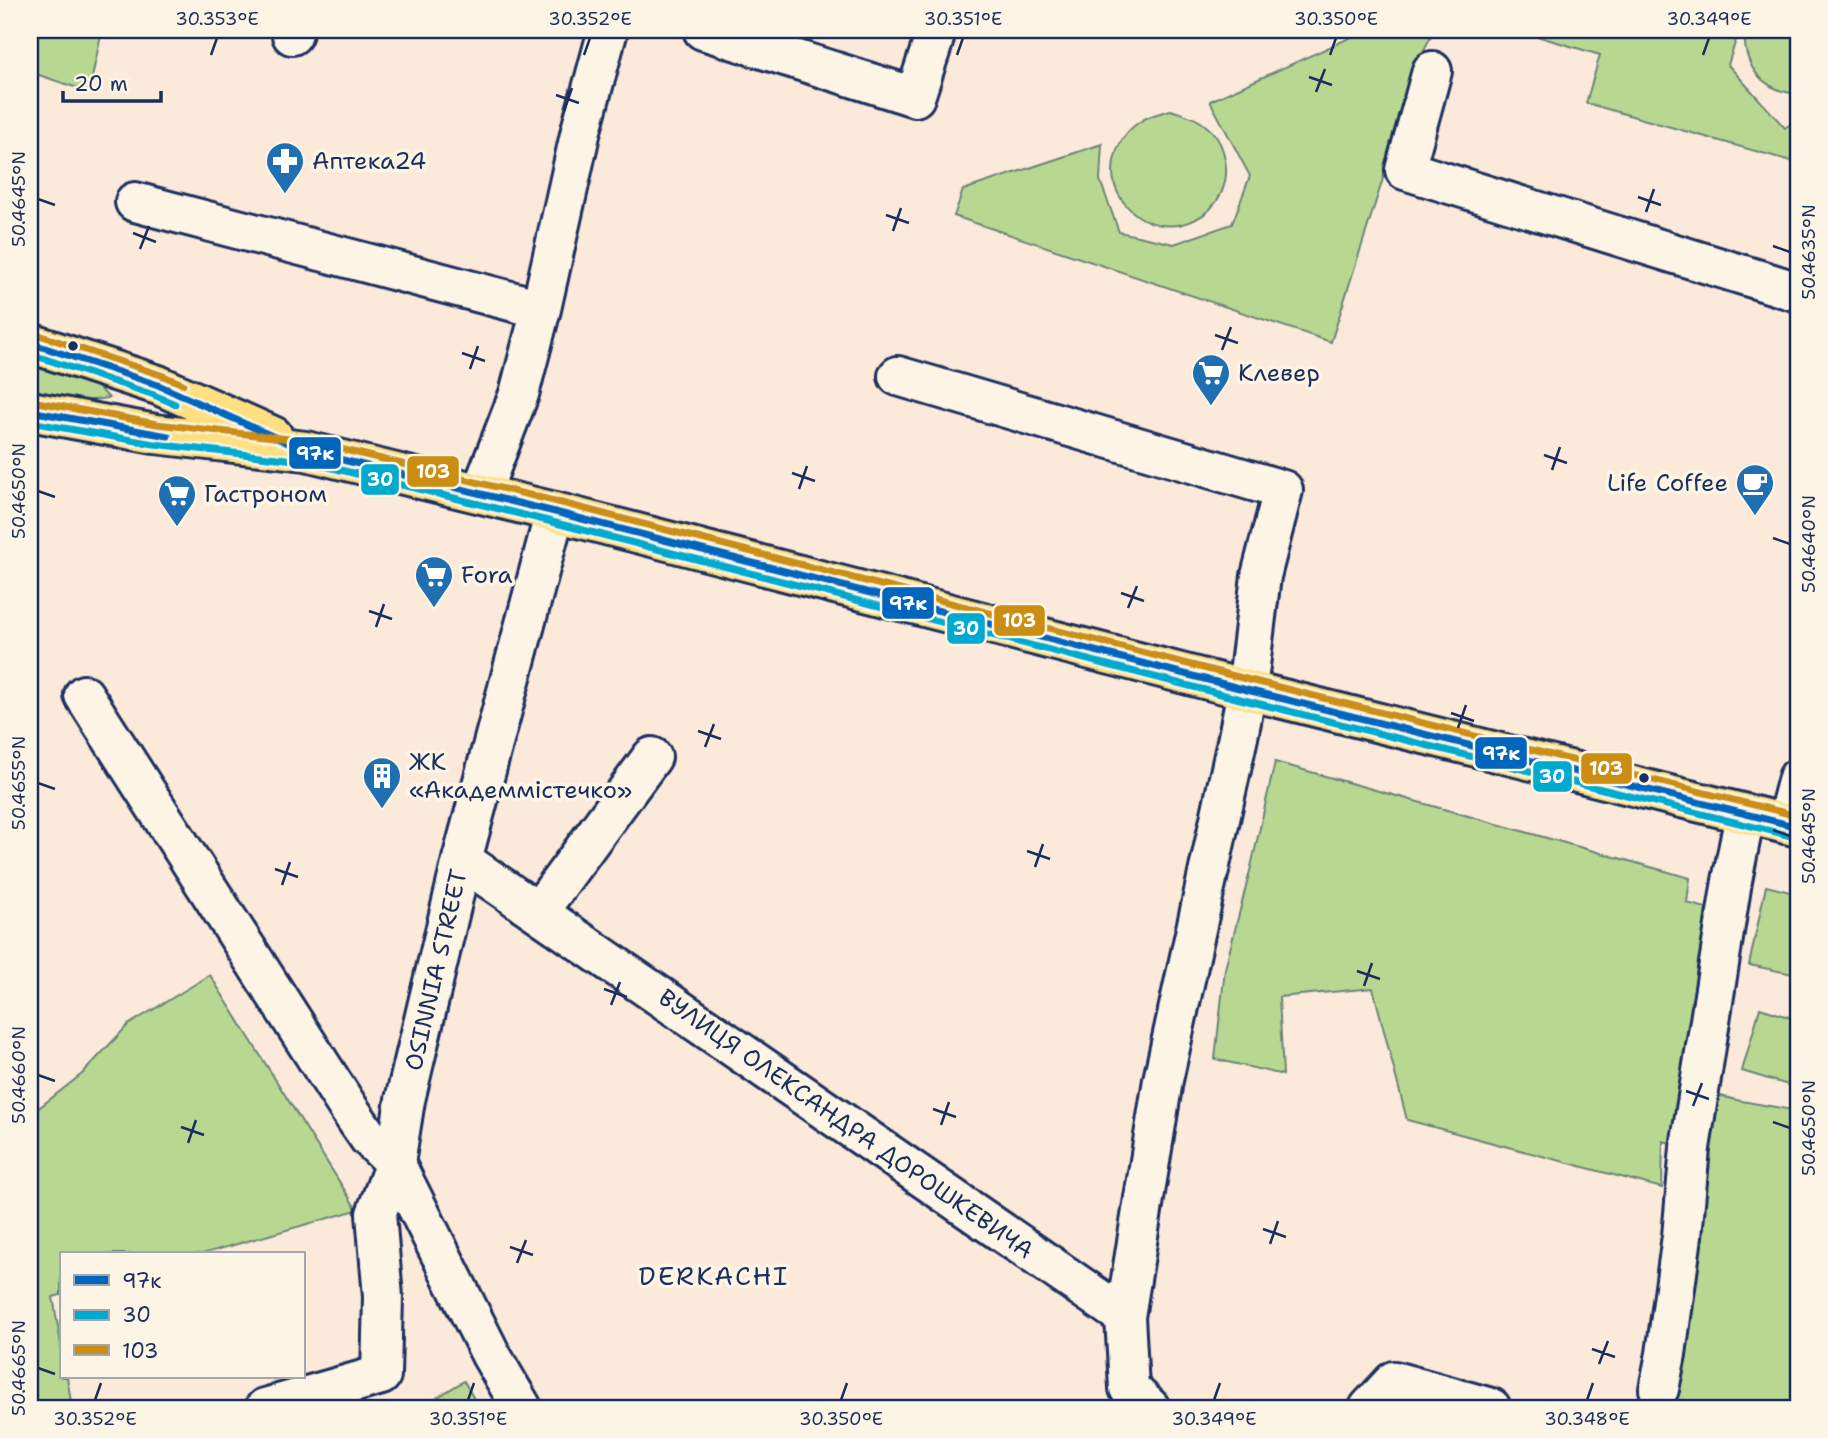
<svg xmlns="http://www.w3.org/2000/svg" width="1828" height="1438" viewBox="0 0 1828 1438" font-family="'Shantell Sans',sans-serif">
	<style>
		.green { fill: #b8d892; stroke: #6a8478; stroke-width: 2 }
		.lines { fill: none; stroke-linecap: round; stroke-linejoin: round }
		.minor-casing { stroke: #1b2f5e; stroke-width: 44 }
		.major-casing { stroke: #1b2f5e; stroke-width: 44 }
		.minor { stroke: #fcf5e5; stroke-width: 38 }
		.major { stroke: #ffdf80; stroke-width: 38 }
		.bus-1-casing { stroke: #fcf5e5; stroke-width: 12 }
		.bus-2-casing { stroke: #fcf5e5; stroke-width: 12 }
		.bus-3-casing { stroke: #fcf5e5; stroke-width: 12 }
		.bus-1 { stroke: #0065bd; stroke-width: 7 }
		.bus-2 { stroke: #00a9ce; stroke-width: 7 }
		.bus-3 { stroke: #cb8e13; stroke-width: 7 }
		.ticks { fill: none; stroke: #1b2f5e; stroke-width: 2.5 }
		.bus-dot { fill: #1b2f5e; stroke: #fcf5e5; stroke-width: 2.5 }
		.labels { text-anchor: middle; stroke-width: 7; stroke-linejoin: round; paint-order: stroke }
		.poi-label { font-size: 24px; fill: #1b2f5e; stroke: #fcf5e5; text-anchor: start }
		.street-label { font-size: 24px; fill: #1b2f5e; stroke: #fcf5e5 }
		.neighbourhood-label { font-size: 26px; letter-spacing: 2px; fill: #1b2f5e; stroke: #fcf5e5 }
		.line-badge { stroke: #fcf5e5; stroke-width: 2.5 }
		.badge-label { font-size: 19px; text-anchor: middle; font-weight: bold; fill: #fff }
		.neatline { fill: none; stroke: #1b2f5e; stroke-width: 2.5 }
		.ticks-label { font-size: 18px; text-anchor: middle; fill: #1b2f5e }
	</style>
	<rect width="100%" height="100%" fill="#fbe9da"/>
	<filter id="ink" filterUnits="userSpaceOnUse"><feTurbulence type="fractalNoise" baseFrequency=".0143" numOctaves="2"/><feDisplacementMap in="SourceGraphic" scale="14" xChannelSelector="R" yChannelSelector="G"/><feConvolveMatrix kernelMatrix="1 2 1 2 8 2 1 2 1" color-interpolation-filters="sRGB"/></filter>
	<g filter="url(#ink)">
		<path class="green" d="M30,30h72l-13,62 -59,-20z
			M1367,30h67l-10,20 -93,292 -377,-126 9,-26 139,-46 -2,36 19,52 55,12 58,-20 18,-48 -40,-75z
			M1517,30h222l-11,35 57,63 13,-9v44l-212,-60 14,-48z
			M1745,30h53v64c-36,-3 -56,-29 -53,-64z
			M1171,110c11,4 25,7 34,15 8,6 15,16 18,26 20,64 -62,103 -101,49 -18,-26 -7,-63 19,-79 8,-6 20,-8 30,-11z
			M30,360l61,20 18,18 -25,3 -54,-11z
			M1275,762l415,116 -3,25 19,5 -28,237 -15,-4 -1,47 -255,-68 -34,-132 -94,9 4,78 -68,-16 10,-90 26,-102z
			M1766,886l32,8v81l-49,-10z
			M210,975l147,235 -155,44h-141v41l-8,2 8,47v33h6l5,31h-42v-293l52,-41 46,-49z
			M1760,1008l38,12v68l-56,-17z
			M1713,1094l23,6 62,11v297h-135z
			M464,1381l15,27h-59z"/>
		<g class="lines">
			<defs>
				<path id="minor" d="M703,30l212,67 18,-55 3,-12
					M292,35l2,-5
					M1432,71l-27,99 393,122
					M135,202l406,107
					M898,376l385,114 -22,86 -14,114 -9,47 -75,343 -38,237 4,71 21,20
					M481,493l38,-99 22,-85 40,-179 27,-100
					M84,695l265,414 20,29 26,25 -19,51 7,83 -2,78 -116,33
					M1786,824l12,-46
					M462,860l663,457
					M538,912l114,-155
					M1659,1389l7,-35 16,-118 8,-88 42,-267 13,-66
					M522,1408l-31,-53 -96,-192 10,-63 57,-240 93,-348
					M1369,1408l25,-27 97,27"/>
				<path id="major" d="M30,343l128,42 115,51
					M30,411l125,23 151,17 249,61 692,178 551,137"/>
			</defs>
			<use href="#minor" class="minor-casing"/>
			<use href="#major" class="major-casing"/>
			<use href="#minor" class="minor"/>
			<use href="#major" class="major"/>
			<defs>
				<path id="bus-1" d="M30,343l128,42 148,66 249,61 692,178 551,137
					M30,411l138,25"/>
				<path id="bus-2" d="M30,354l124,41 21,9
					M30,422l124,22 150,17 248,61 692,178 551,137"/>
				<path id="bus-3" d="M33,333l128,42 22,9
					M32,401l125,23 151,17 250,61 692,178 548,136"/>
			</defs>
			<use href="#bus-1" class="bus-1-casing"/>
			<use href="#bus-2" class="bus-2-casing"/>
			<use href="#bus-3" class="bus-3-casing"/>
			<use href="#bus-1" class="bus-1"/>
			<use href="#bus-2" class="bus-2"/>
			<use href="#bus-3" class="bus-3"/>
		</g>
	</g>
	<path class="ticks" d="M211,55l6,-17M584,55l6,-17M957,55l6,-17M1330,55l6,-17M1703,55l6,-17M1309,77l23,8M1316,92l9,-23M556,95l23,8M564,111l8,-23M1638,197l23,8M38,199l17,6M1646,212l8,-23M886,215l23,8M893,231l8,-23M133,233l23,9M1773,246l17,6M140,249l9,-23M1215,335l23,8M1222,350l9,-23M462,353l23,8M470,369l8,-23M1544,455l23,8M1552,470l8,-23M792,473l23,8M799,489l8,-23M38,491l17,6M1773,538l17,6M1121,593l23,8M1128,608l9,-22M369,611l23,8M376,627l8,-23M1451,713l23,8M1458,728l8,-23M698,731l23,8M705,747l9,-23M38,783l17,6M1773,830l17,6M1027,851l23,8M1035,867l8,-23M275,869l23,8M282,885l8,-23M1357,971l23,8M1364,986l8,-23M604,989l23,8M611,1005l9,-23M38,1075l17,6M1686,1091l23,8M1693,1106l9,-23M933,1109l23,8M1773,1122l17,6M941,1125l8,-23M181,1127l23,8M188,1143l8,-23M1263,1229l23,8M1270,1244l8,-23M510,1247l23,8M517,1263l9,-23M1592,1349l23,8M1599,1364l9,-23M38,1368l17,6M95,1400l6,-17M468,1400l6,-17M841,1400l6,-17M1214,1400l6,-17M1587,1400l6,-17"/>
	<defs>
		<symbol id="pharmacy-pin" viewBox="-11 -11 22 30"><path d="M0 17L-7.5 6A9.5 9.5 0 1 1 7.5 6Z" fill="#1f6fb2" stroke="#fcf5e5"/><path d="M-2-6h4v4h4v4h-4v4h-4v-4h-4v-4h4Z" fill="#fff"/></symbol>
		<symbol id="supermarket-pin" viewBox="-11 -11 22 30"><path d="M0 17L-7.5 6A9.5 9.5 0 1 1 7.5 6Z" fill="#1f6fb2" stroke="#fcf5e5"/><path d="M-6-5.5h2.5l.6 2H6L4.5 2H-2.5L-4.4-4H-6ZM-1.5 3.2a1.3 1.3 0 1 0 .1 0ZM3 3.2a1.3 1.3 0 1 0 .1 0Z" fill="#fff"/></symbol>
		<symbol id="cafe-pin" viewBox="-11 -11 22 30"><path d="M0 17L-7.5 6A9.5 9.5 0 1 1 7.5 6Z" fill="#1f6fb2" stroke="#fcf5e5"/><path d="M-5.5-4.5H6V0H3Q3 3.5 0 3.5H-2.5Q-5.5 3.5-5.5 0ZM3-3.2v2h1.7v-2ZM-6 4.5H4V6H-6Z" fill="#fff"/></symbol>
		<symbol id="building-pin" viewBox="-11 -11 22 30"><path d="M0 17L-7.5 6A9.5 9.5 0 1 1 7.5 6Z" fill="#1f6fb2" stroke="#fcf5e5"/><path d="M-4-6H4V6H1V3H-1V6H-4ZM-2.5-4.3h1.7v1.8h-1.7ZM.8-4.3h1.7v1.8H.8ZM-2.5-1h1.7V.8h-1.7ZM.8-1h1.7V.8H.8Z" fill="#fff"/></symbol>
	</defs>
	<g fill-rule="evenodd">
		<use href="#pharmacy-pin" x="263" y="139" width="44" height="60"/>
		<use href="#supermarket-pin" x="1189" y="351" width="44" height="60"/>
		<use href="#cafe-pin" x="1733" y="461" width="44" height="60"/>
		<use href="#supermarket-pin" x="155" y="472" width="44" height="60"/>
		<use href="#supermarket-pin" x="412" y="553" width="44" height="60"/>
		<use href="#building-pin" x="360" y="754" width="44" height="60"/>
	</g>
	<g class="bus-dot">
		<circle cx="73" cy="346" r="6"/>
		<circle cx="1644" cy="778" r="6"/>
	</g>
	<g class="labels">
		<g class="poi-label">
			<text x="312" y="169">Аптека24</text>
			<text x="1238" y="381">Клевер</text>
			<text x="1728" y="491" text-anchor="end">Life Coffee</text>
			<text x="204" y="502">Гастроном</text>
			<text x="461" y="583">Fora</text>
			<text x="409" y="770">ЖК<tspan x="409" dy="28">«Академмістечко»</tspan></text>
		</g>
		<g class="street-label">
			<text transform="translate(436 970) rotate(-77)" y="8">OSINNIA STREET</text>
			<text transform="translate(846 1124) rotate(35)" y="8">ВУЛИЦЯ ОЛЕКСАНДРА ДОРОШКЕВИЧА</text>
		</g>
		<g class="neighbourhood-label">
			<text x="714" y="1285">DERKACHI</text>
		</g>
	</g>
	<g class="line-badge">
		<rect x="288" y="436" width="54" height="34" rx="7" fill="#0065bd"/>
		<rect x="406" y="455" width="54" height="33" rx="7" fill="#cb8e13"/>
		<rect x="360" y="463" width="40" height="33" rx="7" fill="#00a9ce"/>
		<rect x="881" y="586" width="54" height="34" rx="7" fill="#0065bd"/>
		<rect x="993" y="604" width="53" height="33" rx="7" fill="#cb8e13"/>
		<rect x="946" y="612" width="40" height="33" rx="7" fill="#00a9ce"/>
		<rect x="1474" y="736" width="54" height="34" rx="7" fill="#0065bd"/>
		<rect x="1580" y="752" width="53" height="33" rx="7" fill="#cb8e13"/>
		<rect x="1532" y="760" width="41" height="33" rx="7" fill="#00a9ce"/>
	</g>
	<g class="badge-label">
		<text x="315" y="460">97к</text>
		<text x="433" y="478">103</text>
		<text x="380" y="486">30</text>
		<text x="908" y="610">97к</text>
		<text x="1019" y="627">103</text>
		<text x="966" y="635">30</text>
		<text x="1501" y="760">97к</text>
		<text x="1606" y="775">103</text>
		<text x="1552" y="783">30</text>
	</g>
	<rect width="1828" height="1438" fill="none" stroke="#fcf5e5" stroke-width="77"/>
	<rect x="60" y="1252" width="245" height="126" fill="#fcf5e5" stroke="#a2a6af" stroke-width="2"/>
	<rect x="74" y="1275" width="35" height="10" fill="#0065bd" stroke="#a2a6af" stroke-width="2"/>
	<text x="122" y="1288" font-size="21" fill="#1b2f5e">97к</text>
	<rect x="74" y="1310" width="35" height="10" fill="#00a9ce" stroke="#a2a6af" stroke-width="2"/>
	<text x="122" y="1322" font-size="21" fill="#1b2f5e">30</text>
	<rect x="74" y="1345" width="35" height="10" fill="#cb8e13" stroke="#a2a6af" stroke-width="2"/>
	<text x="122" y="1358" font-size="21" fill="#1b2f5e">103</text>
	<path d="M63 91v10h98v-10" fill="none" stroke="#1b2f5e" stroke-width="3.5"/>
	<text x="74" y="91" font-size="21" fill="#1b2f5e" stroke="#fcf5e5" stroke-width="5" paint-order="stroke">20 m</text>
	<rect x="38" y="38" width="1752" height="1362" class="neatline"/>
	<g class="ticks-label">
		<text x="217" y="25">30.353°E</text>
		<text x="590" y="25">30.352°E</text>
		<text x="963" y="25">30.351°E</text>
		<text x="1336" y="25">30.350°E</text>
		<text x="1709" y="25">30.349°E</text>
		<text transform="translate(19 199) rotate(-90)" y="6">50.4645°N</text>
		<text transform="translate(1809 252) rotate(-90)" y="6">50.4635°N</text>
		<text transform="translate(19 491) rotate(-90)" y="6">50.4650°N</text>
		<text transform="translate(1809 544) rotate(-90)" y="6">50.4640°N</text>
		<text transform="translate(19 783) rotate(-90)" y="6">50.4655°N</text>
		<text transform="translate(1809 836) rotate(-90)" y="6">50.4645°N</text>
		<text transform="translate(19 1075) rotate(-90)" y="6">50.4660°N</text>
		<text transform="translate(1809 1128) rotate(-90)" y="6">50.4650°N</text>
		<text transform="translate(19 1368) rotate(-90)" y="6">50.4665°N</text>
		<text x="95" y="1425">30.352°E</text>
		<text x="468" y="1425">30.351°E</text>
		<text x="841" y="1425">30.350°E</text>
		<text x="1214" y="1425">30.349°E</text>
		<text x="1587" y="1425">30.348°E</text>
	</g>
</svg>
